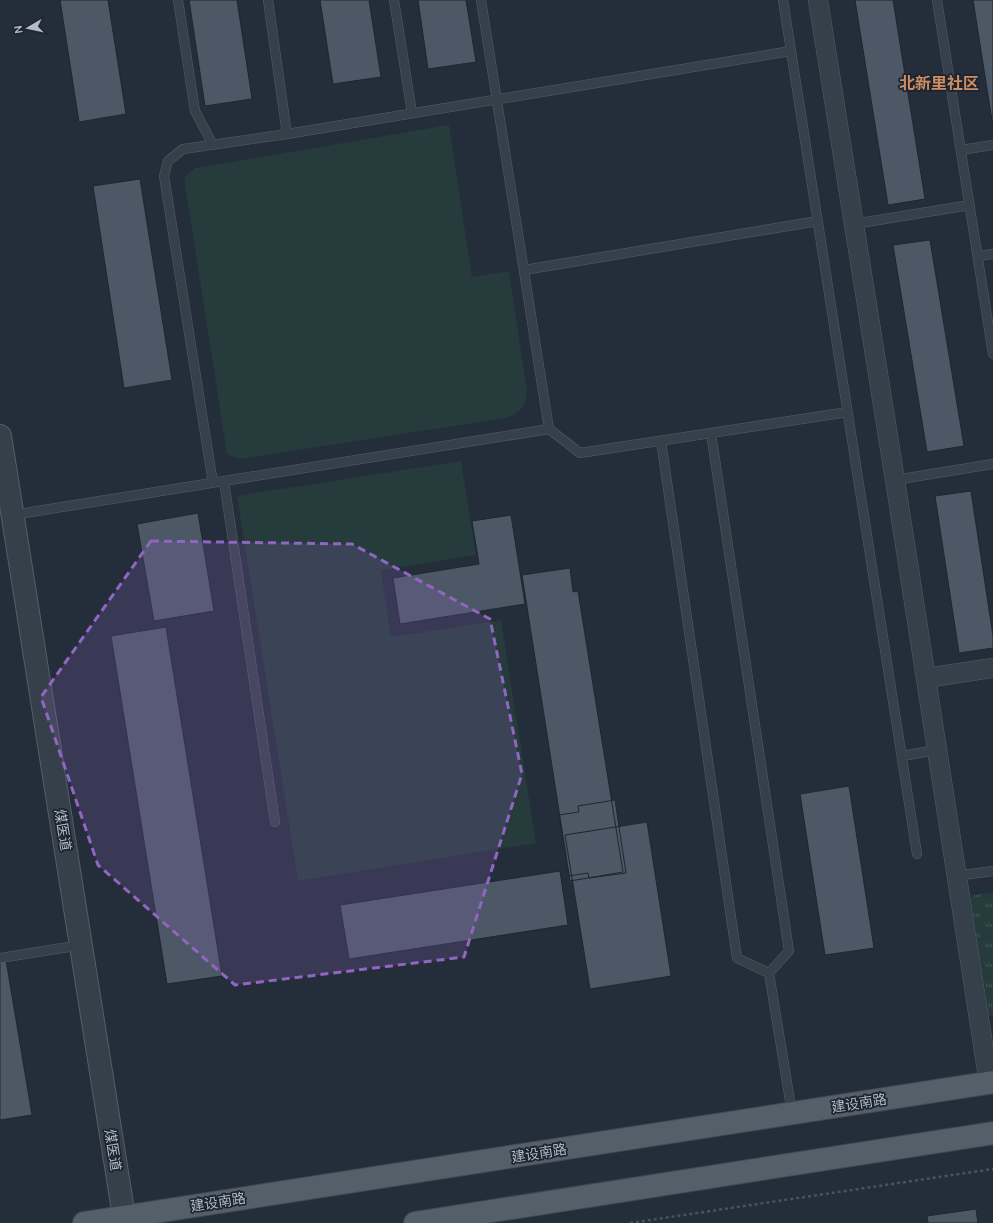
<svg xmlns="http://www.w3.org/2000/svg" width="993" height="1223" viewBox="0 0 993 1223" font-family="Ubuntu,'Noto Sans SC',sans-serif">
	<style>
		.park { fill: url(#park-tufts) }
		.garden { fill: #263b3c }
		.building { fill: #4c5865; stroke: #1e2731 }
		.lines { fill: none; stroke-linecap: round; stroke-linejoin: round }
		.service-casing { stroke: #555e68; stroke-width: 10 }
		.minor-casing { stroke: #555e68; stroke-width: 20 }
		.tertiary-casing { stroke: #555e68; stroke-width: 24 }
		.primary-casing { stroke: #404953; stroke-width: 24 }
		.path { stroke: #435758; stroke-width: 2.5; stroke-dasharray: 3 3; stroke-linecap: butt }
		.service { stroke: #36404a; stroke-width: 9 }
		.minor { stroke: #36404a; stroke-width: 19 }
		.tertiary { stroke: #36404a; stroke-width: 22 }
		.primary { stroke: #545f6a; stroke-width: 22 }
		.marked { fill: #9165c2; fill-opacity: 0.2; stroke: #9165c2; stroke-width: 3; stroke-dasharray: 8 5; stroke-linejoin: round }
		.labels { text-anchor: middle; stroke-width: 3.5; stroke-linejoin: round; paint-order: stroke }
		.street-label { font-size: 14px; fill: #b2bbc6; stroke: #1c252f }
		.quarter-label { font-size: 16px; font-weight: bold; fill: #d08c63; stroke: #1c252f }
	</style>
	<defs>
		<pattern id="park-tufts" width="24" height="20" patternUnits="userSpaceOnUse"><rect width="24" height="20" fill="#263b3c"/><path d="M3 7l-1-3M5 7V3M7 7l1-3M15 17l-1-3M17 17v-4M19 17l1-3" fill="none" stroke="#435557"/></pattern>
	</defs>
	<rect width="100%" height="100%" fill="#232e3a"/>
	<path class="park" d="M993,892v123l-4,1 -19,-120z"/>
	<path class="garden" d="M449,125l23,152 37,-6 18,120c-3,18 -5,20 -21,27l-267,41 -12,-5 -43,-276 11,-10z
		M461,461l15,94 -95,15 10,67 110,-17 35,223 -238,38 -61,-385z"/>
	<path class="building" d="M60,0h48l18,114 -47,8z
		M189,0h48l15,99 -47,7z
		M320,0h49l12,77 -48,7z
		M418,0h48l10,62 -48,7z
		M855,0h38l32,199 -37,6z
		M973,0h20v127z
		M140,179l32,201 -48,8 -31,-202z
		M930,240l34,206 -37,6 -34,-207z
		M971,491l22,145v12l-34,5 -24,-157z
		M198,513l16,98 -60,10 -17,-97z
		M511,515l14,89 -125,20 -7,-46 86,-14 -7,-43z
		M570,568l3,24 5,-1 45,281 -53,9 -48,-306z
		M166,627l56,349 -55,8 -56,-348z
		M849,786l25,162 -49,7 -25,-161z
		M615,800l11,73 -37,5 -1,-5 -19,3 -10,-61 20,-3 -1,-6z
		M647,822l24,154 -81,13 -25,-154z
		M560,871l8,54 -219,34 -9,-54z
		M6,960l26,155 -32,5v-159z
		M976,1209l2,14h-50l-1,-7z"/>
	<g class="lines">
		<defs>
			<path id="service" d="M178,0l17,111 18,34
				M268,0l19,134
				M394,0l18,113
				M481,0l68,429 31,24 268,-41
				M783,0l134,854
				M937,0l56,354
				M961,150l32,-5
				M854,224l116,-19
				M978,256l15,-2
				M524,270l294,-49
				M661,441l76,517 32,15 20,-22 -78,-518
				M895,480l98,-16
				M224,481l51,341
				M213,483l-49,-307 4,-15 15,-12 104,-15 504,-83
				M12,515l537,-86
				M902,756l35,-6
				M956,876l37,-5
				M0,958l81,-13
				M769,973l23,140"/>
			<path id="minor" d="M818,0l77,480 94,603
				M926,678l67,-10"/>
			<path id="tertiary" d="M0,436l125,787"/>
			<path id="primary" d="M84,1223l909,-141
				M415,1223l578,-90"/>
		</defs>
		<use href="#service" class="service-casing"/>
		<use href="#minor" class="minor-casing"/>
		<use href="#tertiary" class="tertiary-casing"/>
		<use href="#primary" class="primary-casing"/>
		<path class="path" d="M630,1223l363,-54"/>
		<use href="#service" class="service"/>
		<use href="#minor" class="minor"/>
		<use href="#tertiary" class="tertiary"/>
		<use href="#primary" class="primary"/>
	</g>
	<path class="marked" d="M151,541l201,3 138,75 32,155 -58,183 -229,28 -137,-120 -57,-168z"/>
	<g class="labels">
		<g class="street-label">
			<text transform="translate(63 830) rotate(81)" y="5">煤医道</text>
			<text transform="translate(859 1103) rotate(-9)" y="5">建设南路</text>
			<text transform="translate(113 1150) rotate(81)" y="5">煤医道</text>
			<text transform="translate(539 1153) rotate(-9)" y="5">建设南路</text>
			<text transform="translate(218 1202) rotate(-9)" y="5">建设南路</text>
		</g>
		<g class="quarter-label">
			<text x="939" y="89">北新里社区</text>
		</g>
	</g>
	<g transform="translate(28 28) rotate(261)" stroke="#1c252f" stroke-width="3" paint-order="stroke">
	<path d="M0-3L7 15L0 10L-7 15Z" fill="#b2bbc6"/>
	<text y="-6" font-size="11" font-weight="bold" text-anchor="middle" fill="#b2bbc6">N</text>
	</g>
</svg>
